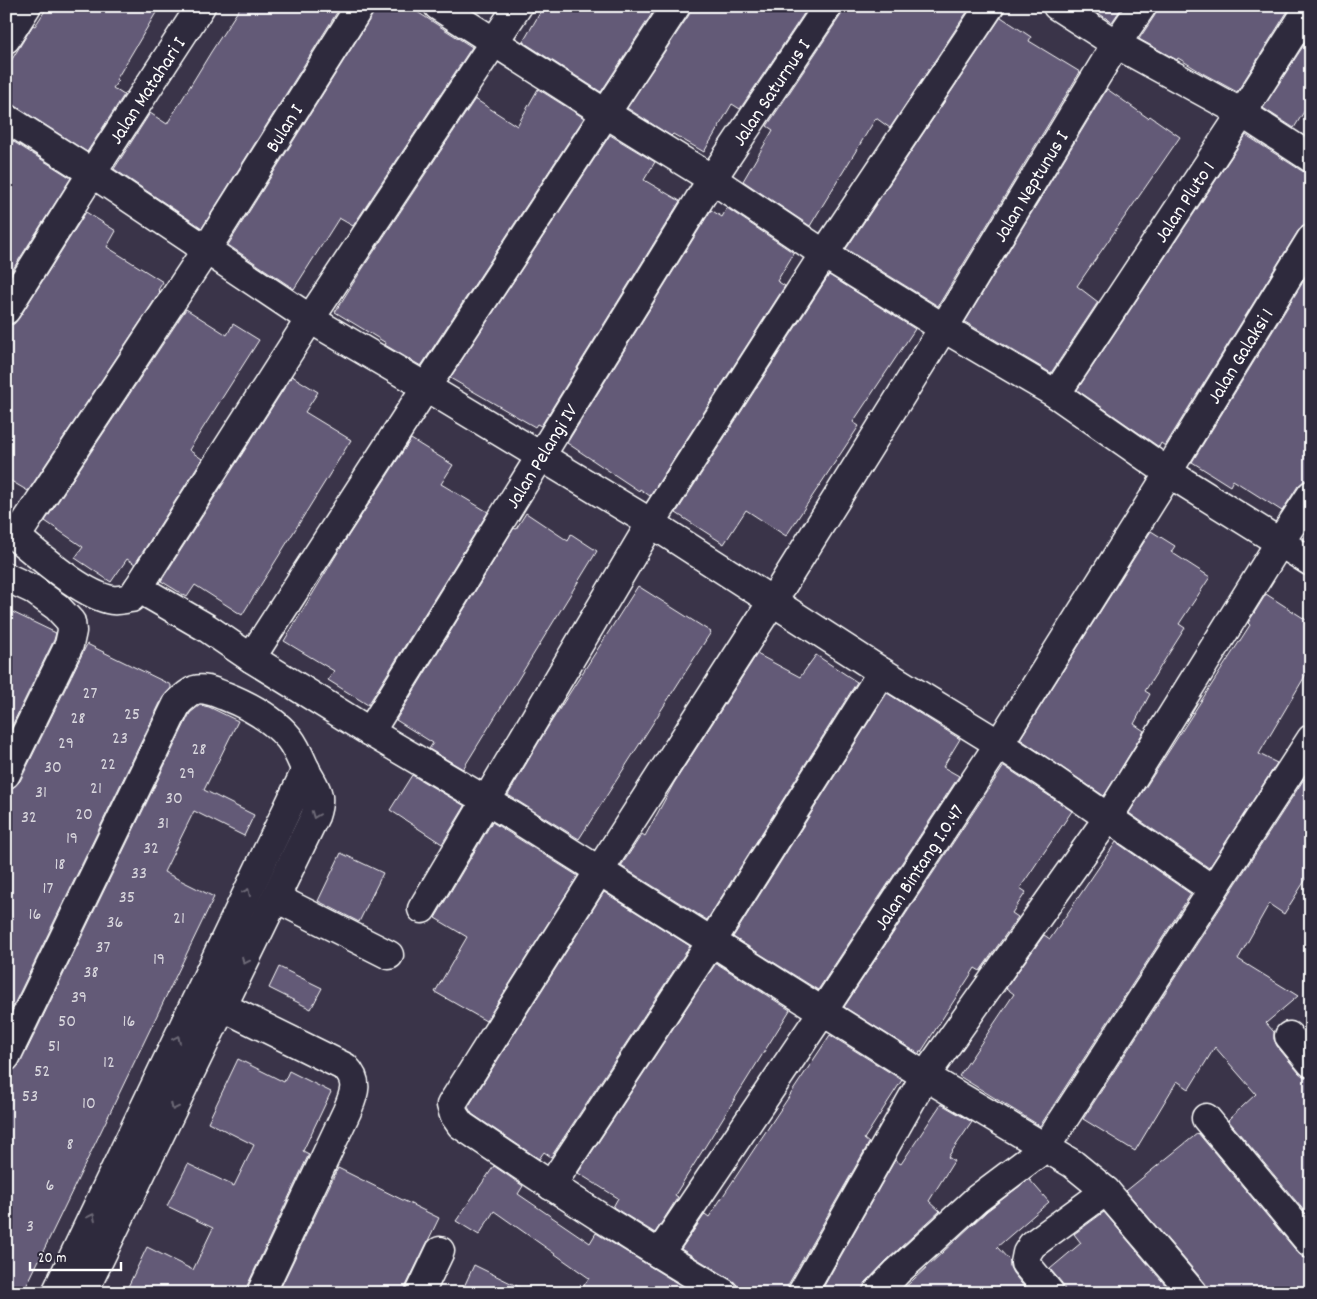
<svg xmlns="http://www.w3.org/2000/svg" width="1317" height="1299" viewBox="0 0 1317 1299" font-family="Dekko,sans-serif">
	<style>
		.building { fill: #645a77; stroke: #fff }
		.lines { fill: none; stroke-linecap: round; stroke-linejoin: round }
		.minor-casing { stroke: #fff; stroke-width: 31 }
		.minor { stroke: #2f2a3d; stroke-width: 28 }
		.oneway { stroke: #6d6a77 }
		.labels { text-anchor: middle; stroke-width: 4; stroke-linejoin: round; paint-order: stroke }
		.number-label { font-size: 18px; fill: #d8d6dd }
		.street-label { font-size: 20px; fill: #fff; stroke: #2f2a3d }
	</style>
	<rect width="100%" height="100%" fill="#3a3449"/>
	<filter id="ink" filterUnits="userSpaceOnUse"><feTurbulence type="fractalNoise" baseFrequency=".02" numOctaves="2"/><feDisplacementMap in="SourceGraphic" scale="10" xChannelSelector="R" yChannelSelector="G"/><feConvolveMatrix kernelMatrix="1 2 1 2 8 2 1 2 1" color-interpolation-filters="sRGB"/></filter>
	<g filter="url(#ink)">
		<path class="building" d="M48,6h112l-44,74 2,1 -5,7 11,7 -37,57 -73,-47 -8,-3v-33l27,-44 2,1z
			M241,6h100l-139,222 -88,-59 36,-56 17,11 44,-72z
			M376,6h32l64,41 -119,179 -14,-8 -45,71 -66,-44 145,-231z
			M544,6h113l-56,86 -78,-50z
			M692,6h117l-69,103 -8,-5 -28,48 -31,-18 -2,2 -44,-28 62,-93z
			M844,6h127l-81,122 -14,-10 -66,108 -67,-45 30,-51 -6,-4 74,-111z
			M1087,6h36l-11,16z
			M1157,6h134l-54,86 -33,-18 -26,-16 -1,2 -38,-21 16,-24z
			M1001,17l30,20 -2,4 51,31 -142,234 -92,-57z
			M1311,34v66l-17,28 -31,-20z
			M538,89l46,29 -163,248 -36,-21 1,-2 -51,-31 24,-38 116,-175 42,27z
			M1107,89l41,29 2,-2 30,21 -103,149 21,16 -47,71 -86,-51z
			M610,135l45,27 -11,18 36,21 -139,225 -4,-2 -2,3 -85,-49z
			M1246,135l56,36 9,3v49l-8,3 -5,5 -133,215 -4,-3 -2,4 -82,-57z
			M6,137l65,41 -65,102z
			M727,208l67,45 -17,28 8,5 -135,210 -10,-7 -1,2 -72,-48 144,-233 11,7z
			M86,212l30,19 -9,16 56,35 -5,8 2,2 -132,199 -22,-13v-153l8,-1 5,-6z
			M1311,269v211l-7,1 -6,5 -16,25 -49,-31 -3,6 -38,-24z
			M829,275l86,54 -62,93 6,4 -73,110 -40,-26 -22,34 -48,-31z
			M186,309l41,26 6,-11 26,16 -70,110 13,9 -67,105 -8,-5 -16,23 -36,-24 8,-11 -38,-26z
			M292,376l26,16 -13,20 46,28 -109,175 -47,-30 -8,12 -26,-16z
			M411,439l42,26 -12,19 47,28 -120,193 -40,-25 6,-9 -50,-30 59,-97z
			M526,513l42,28 3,-7 26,17 -134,218 -34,-20 4,-6 -37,-23 118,-192 2,1z
			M1151,531l24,15 -4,6 39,25 -31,47 6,4 -40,63 5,3 -16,30 10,7 -40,65 -84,-57z
			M638,586l73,46 -132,207 -71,-44 38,-65z
			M1266,594l45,29v43l-52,88 18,9 -68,105 -80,-55 121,-188 -2,-2z
			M6,609l50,24 -2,7 -48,98z
			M87,644l84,41v3l-8,9 -157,324v-232l8,-2 6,-6z
			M757,654l43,23 16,-22 41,27 -150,238 -86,-54 21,-32 3,2 29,-53z
			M887,693l73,46 -17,28 16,9 -141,214 -85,-53z
			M200,705l9,2 29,14 -34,69 50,25 -10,21 -50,-25 -30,61 50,25 -191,396h-17v-221l8,-2 6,-6 170,-351z
			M1004,766l68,45 -52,77 6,4 -14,21 6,4 -38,54 -5,-3 -54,84 -2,-1 1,1 -1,2 -75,-47z
			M412,775l53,31 -23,38 -52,-34z
			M1304,779l7,3v89l-27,43 -15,-10 -31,55 60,37 -32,27 8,9v7l3,7 22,27 6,4 6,1v141l-83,-99 28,-26 -41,-47 -26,42 -12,-8 -42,70 -52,-32z
			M492,822l86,54 -92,145 -51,-29 32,-55 -32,-19z
			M1116,842l75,52 -151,232 -81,-50 55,-82 -8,-6 38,-53 6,4z
			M341,853l42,20 -24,49 -41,-21z
			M604,892l86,54 -139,211 -7,-5 -5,7 -67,-45 -4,-7z
			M716,963l74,47 -115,185 3,2 -23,36 -42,-26 5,-9 -40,-25z
			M279,967l43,21 -11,21 -42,-21z
			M830,1035l72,45 -38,59 5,4 -81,142 -2,8h-46l-3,-8 -5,-5 -51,-31 24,-35 4,3z
			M238,1059l46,23 5,-11 42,21 -28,59 6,3 -62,132 -1,7h-121l22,-46 46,23 20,-42 -46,-22 21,-42 46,22 20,-41 -46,-23z
			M941,1104l31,18 -24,35 6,4 -25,40 11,10 -54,50 -20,21 -4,7v4h-42l75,-133 6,4z
			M1198,1133l101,121 6,4 6,1v34h-103v-3l-3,-7 -79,-92z
			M494,1166l29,20 -5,8 72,49 6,-10 97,60h-114l10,-15 -95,-67 -15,24 -23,-14z
			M338,1168l101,50 -33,68 -2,7h-126z
			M1029,1179l20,23 -52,45 13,14v6l3,6 16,20h-130l88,-82z
			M1104,1212l68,81h-107l-3,-10 -12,-14 31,-26 -7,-9z
			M474,1265l57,28h-70z"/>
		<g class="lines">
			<defs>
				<g id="minor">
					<path d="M438,6l167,107 107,66 112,75 118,73 114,67 113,79 142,89"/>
					<path d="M1057,6l59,38 126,69 69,45"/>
					<path d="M6,39l21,-33"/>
					<path d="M6,118l86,55 218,146 116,68 225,136 231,149 117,72 43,28 171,118"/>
					<path id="s1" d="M6,310l86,-137 109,-167"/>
					<path id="s2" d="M1056,394l186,-281 68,-107"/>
					<path d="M6,531l10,6c24,19 66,58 96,63 6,1 12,-1 19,-2l7,-10 69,40 44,30 119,74 144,85 411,259 148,88 33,27 87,102"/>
					<path id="s3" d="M16,537l190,-287 154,-244"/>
					<path d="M6,577l26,12 25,18 14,15 1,9 -3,14 -63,129"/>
					<path d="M138,588l172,-269 208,-313"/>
					<path d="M251,658l175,-271 250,-381"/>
					<path id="s4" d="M370,732l342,-553 116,-173"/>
					<path d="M276,898l113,57"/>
					<path d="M422,909l229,-386 173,-269 166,-248"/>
					<path d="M207,999l138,68c15,15 9,27 2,44l-86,182"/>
					<path d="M1289,1036l22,27"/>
					<path d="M6,1057l171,-353c5,-5 11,-11 18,-14 10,-3 21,3 30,6 23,9 48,23 64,42 8,10 13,24 18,35 10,18 15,22 8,43l-232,477"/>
					<path d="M1206,1118l105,126"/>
					<path d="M551,1186l161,-245 170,-269"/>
					<path id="s5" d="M659,1254l164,-243 176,-267 170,-271 6,-13 136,-221"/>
					<path d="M56,1293l250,-523"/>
					<path d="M420,1293l20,-42"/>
					<path id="s6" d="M724,1293c-90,-53 -177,-109 -263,-168l-7,-10 -3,-10 148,-234 173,-269 180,-288 164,-270 26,-38"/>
					<path d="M802,1293l123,-217 183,-258 172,-276 31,-47"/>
					<path d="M877,1293l20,-21 80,-73 68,-51 266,-409"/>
					<path d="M1050,1293l-25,-30 2,-10 5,-8 74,-54"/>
				</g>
			</defs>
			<use href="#minor" class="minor-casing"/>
			<use href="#minor" class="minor"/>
		</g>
		<defs><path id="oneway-chevron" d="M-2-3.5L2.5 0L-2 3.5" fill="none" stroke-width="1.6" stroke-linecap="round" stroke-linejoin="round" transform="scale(1.25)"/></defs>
		<g class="oneway">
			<use href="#oneway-chevron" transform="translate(315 815) rotate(111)"/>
			<use href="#oneway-chevron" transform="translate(247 892) rotate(-65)"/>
			<use href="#oneway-chevron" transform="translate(245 961) rotate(116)"/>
			<use href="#oneway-chevron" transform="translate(177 1039) rotate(-64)"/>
			<use href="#oneway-chevron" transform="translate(174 1107) rotate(116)"/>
			<use href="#oneway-chevron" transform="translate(92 1217) rotate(-64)"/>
		</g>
	</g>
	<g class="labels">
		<g class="number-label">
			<text x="90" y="698">27</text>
			<text x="132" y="719">25</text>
			<text x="78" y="723">28</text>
			<text x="120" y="743">23</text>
			<text x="66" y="748">29</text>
			<text x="199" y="754">28</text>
			<text x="108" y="769">22</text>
			<text x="53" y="772">30</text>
			<text x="187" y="778">29</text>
			<text x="96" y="793">21</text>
			<text x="41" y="797">31</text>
			<text x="174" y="803">30</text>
			<text x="84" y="819">20</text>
			<text x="29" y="822">32</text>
			<text x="163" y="828">31</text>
			<text x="72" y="843">19</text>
			<text x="151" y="853">32</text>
			<text x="60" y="869">18</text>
			<text x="139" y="878">33</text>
			<text x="48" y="893">17</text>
			<text x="127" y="902">35</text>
			<text x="35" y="919">16</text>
			<text x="179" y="923">21</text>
			<text x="115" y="927">36</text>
			<text x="103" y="952">37</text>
			<text x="159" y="964">19</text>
			<text x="91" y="977">38</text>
			<text x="79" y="1002">39</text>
			<text x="67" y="1026">50</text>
			<text x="129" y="1026">16</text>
			<text x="54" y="1051">51</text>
			<text x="109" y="1067">12</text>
			<text x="42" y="1076">52</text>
			<text x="30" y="1101">53</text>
			<text x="89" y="1108">10</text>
			<text x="70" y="1149">8</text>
			<text x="50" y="1190">6</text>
			<text x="30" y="1231">3</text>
		</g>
		<g class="street-label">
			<text dy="7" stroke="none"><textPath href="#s1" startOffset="261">Jalan Matahari I</textPath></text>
			<text dy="7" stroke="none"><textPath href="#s4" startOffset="755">Jalan Saturnus I</textPath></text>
			<text dy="7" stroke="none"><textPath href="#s3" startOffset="489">Bulan I</textPath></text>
			<text dy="7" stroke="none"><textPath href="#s6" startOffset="1421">Jalan Neptunus I</textPath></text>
			<text dy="7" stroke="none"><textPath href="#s2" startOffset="231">Jalan Pluto 1</textPath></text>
			<text dy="7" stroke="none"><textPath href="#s5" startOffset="1070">Jalan Galaksi 1</textPath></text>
			<text dy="7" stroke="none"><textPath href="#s4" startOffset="325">Jalan Pelangi IV</textPath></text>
			<text dy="7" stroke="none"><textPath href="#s5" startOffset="466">Jalan Bintang I.0.47</textPath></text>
		</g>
	</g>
	<rect width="1317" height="1299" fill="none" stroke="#2f2a3d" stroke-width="25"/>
	<rect x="12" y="12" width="1292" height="1274" fill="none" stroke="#fff" stroke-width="2" filter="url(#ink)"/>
	<path d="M30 1262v8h91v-8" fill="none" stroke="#ffffff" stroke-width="2.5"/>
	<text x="38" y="1262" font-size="15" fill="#ffffff" stroke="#2f2a3d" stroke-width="4" paint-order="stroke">20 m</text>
</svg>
